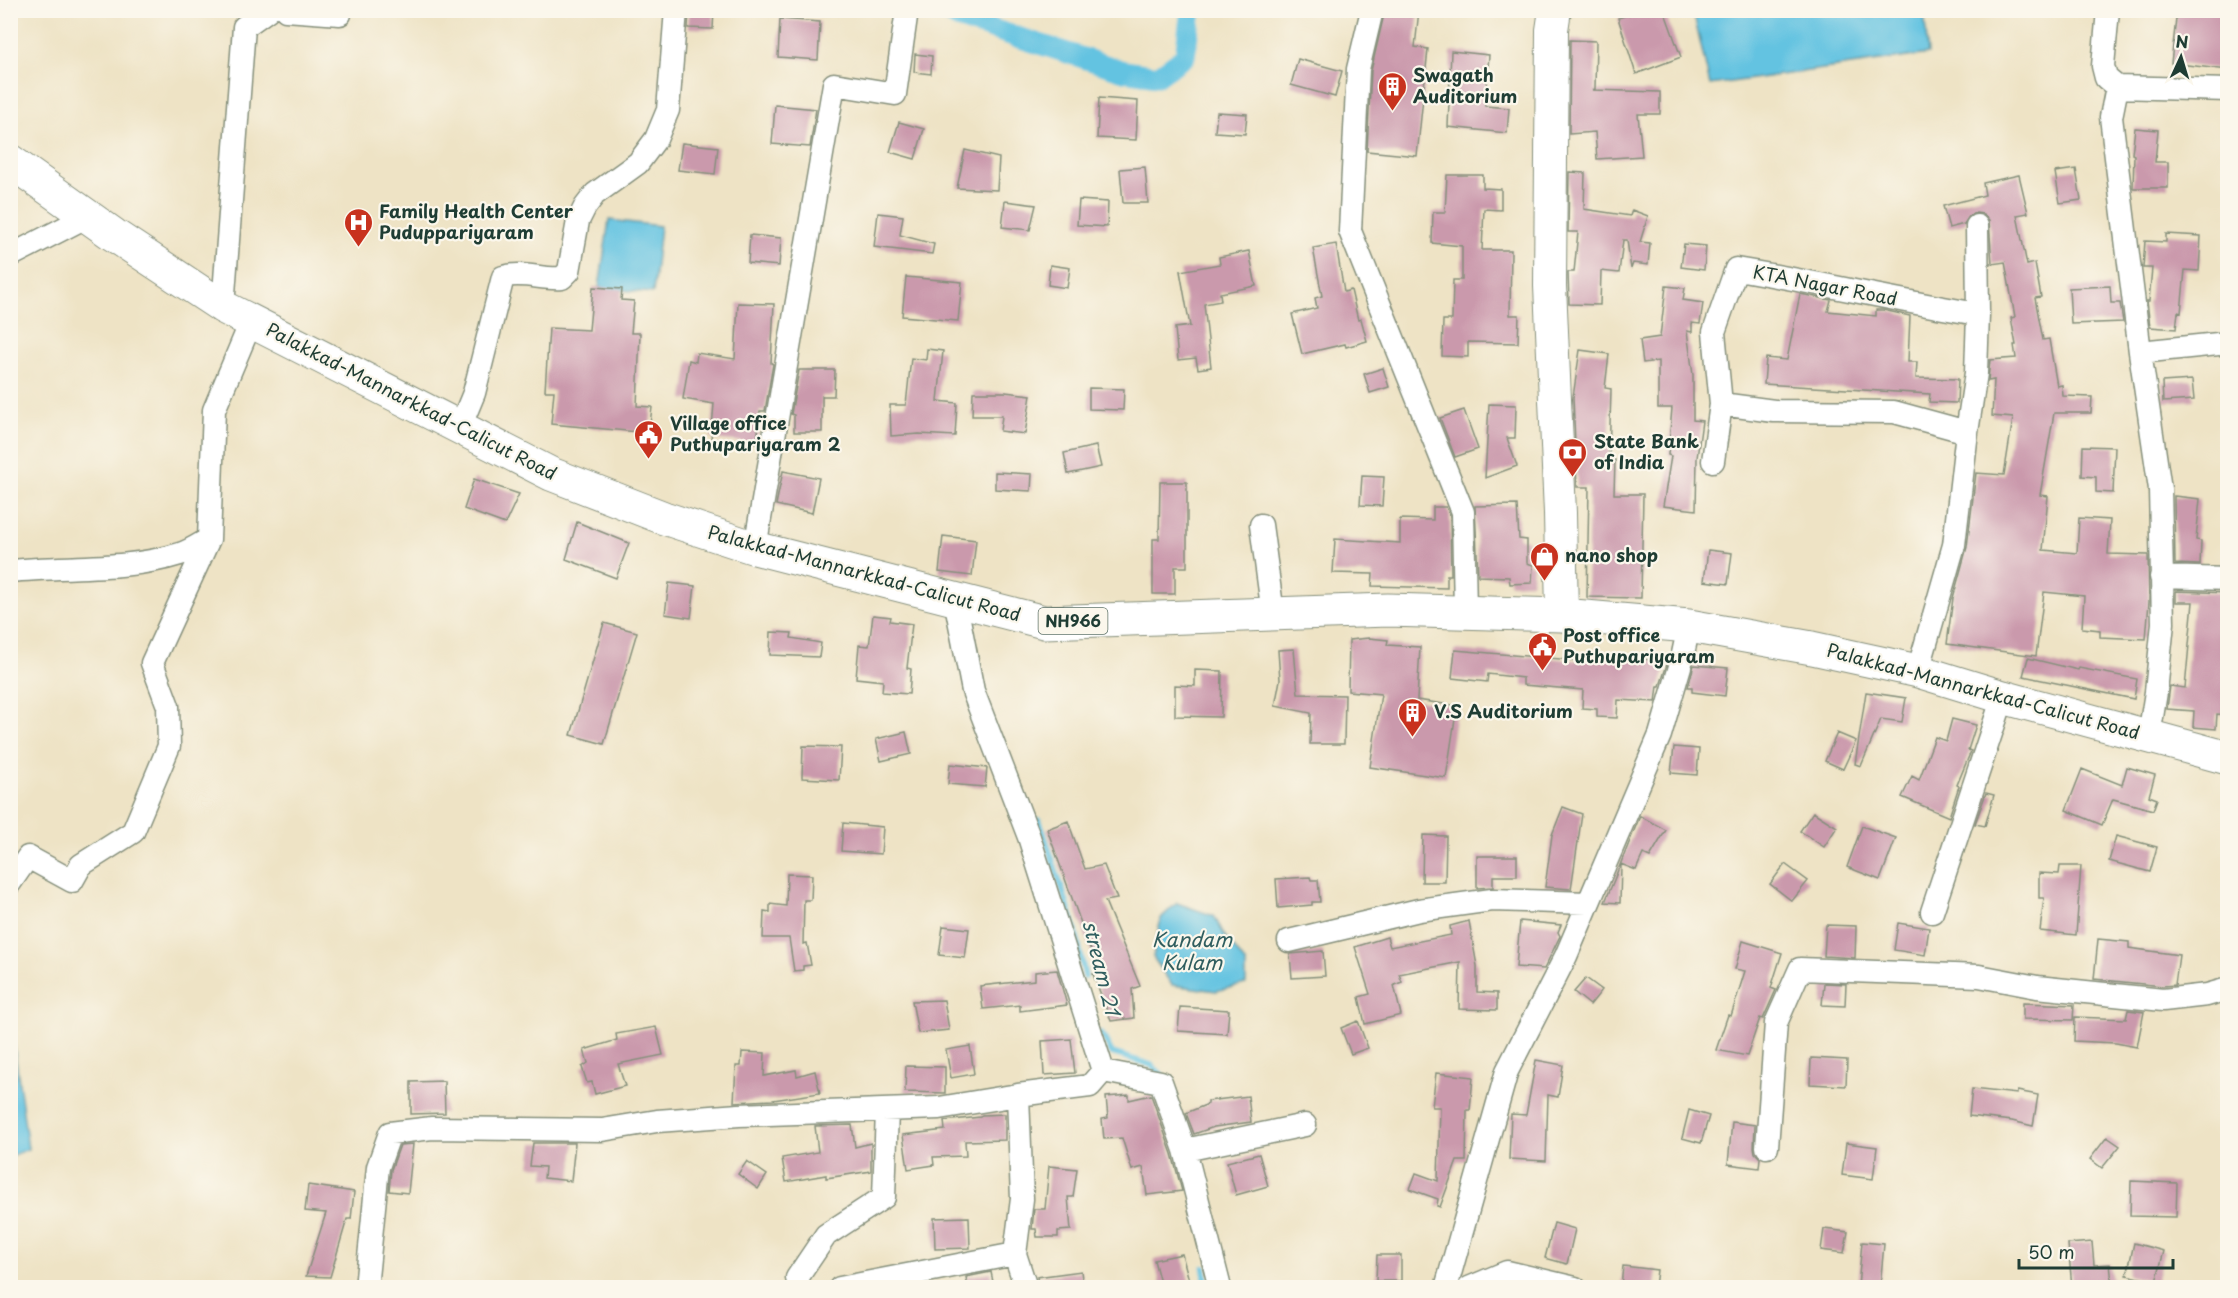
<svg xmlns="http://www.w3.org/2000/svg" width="2238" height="1298" viewBox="0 0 2238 1298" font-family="'Playpen Sans',sans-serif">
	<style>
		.water { fill: #63c3e1; stroke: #41808a; stroke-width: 1.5 }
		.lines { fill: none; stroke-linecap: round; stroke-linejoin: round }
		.stream { stroke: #63c3e1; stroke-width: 6 }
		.canal { stroke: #63c3e1; stroke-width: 21 }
		.building { fill: #ca99ac }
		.street-casing { stroke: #86907c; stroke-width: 25 }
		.secondary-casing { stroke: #86907c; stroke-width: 34 }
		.highway-casing { stroke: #86907c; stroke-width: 35 }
		.street { stroke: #fff; stroke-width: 22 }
		.secondary { stroke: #fff; stroke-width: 32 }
		.highway { stroke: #fff; stroke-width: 33 }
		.labels { text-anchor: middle; stroke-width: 4.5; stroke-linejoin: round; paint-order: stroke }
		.shield { fill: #fbf7ec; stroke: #61756b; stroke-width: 1.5 }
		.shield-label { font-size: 16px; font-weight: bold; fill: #1f3d34 }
		.poi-label { font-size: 18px; font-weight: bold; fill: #1f3d34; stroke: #fbf7ec; text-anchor: start }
		.street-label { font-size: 18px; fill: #1f3d34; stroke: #fbf7ec }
		.water-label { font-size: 20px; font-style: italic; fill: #305e5f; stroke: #fbf7ec }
	</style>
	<rect width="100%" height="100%" fill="#fbf7ec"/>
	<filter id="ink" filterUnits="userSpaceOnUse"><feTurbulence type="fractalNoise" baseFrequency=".0167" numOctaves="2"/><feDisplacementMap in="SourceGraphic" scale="12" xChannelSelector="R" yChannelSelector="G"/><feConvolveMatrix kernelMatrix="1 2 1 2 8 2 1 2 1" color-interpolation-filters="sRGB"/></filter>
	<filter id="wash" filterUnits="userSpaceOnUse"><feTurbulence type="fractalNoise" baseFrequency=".008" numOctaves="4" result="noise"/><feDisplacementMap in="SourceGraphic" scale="24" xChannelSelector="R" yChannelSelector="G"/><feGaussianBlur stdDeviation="1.35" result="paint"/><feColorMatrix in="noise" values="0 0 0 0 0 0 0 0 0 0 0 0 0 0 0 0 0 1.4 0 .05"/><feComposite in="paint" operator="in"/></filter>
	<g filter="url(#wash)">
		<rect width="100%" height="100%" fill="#eee3c5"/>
		<path class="water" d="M1693,11h231l4,43 -218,31z
			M609,220l51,6 -7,67 -54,-5z
			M1177,903l37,13 11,20 21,28v20l-30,7 -44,-6 -19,-28 8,-39z
			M11,1044l3,1 14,104 -17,7z"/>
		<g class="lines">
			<path class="stream" d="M1039,820l36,108 10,49
				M1101,1033l11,20 39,12 10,9
				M1204,1268l3,20"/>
			<path class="canal" d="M943,10l14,8 167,53 34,5 27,-20 6,-46"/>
		</g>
		<g id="blocks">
			<path class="building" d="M689,10h25l-1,19 -25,-1z
				M1385,10h34l-4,37 13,2 -11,107 -50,-5 4,-80z
				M1644,10h20l17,47 -45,17 -18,-56z
				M2177,10h51v60l-57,-7z
				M780,19l40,3 -2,38 -40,-3z
				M1570,40l26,1 -1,48 -3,1 68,2v22h-22l4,42 -45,3 -2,-27 -26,2z
				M1451,51l38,4 -4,51 24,2 -2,25 -59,-6z
				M915,54l17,2 -1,18 -17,-2z
				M1298,59l44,12 -7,26 -44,-12z
				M1099,98l39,3 -2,39 -39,-2z
				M775,105l41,4 -6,38 -38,-3z
				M1217,112l30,2 -2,20 -30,-2z
				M899,122l25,7 -9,30 -25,-7z
				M2135,128l23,2 -3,32h13v26h-35l1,-33 -2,-1z
				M682,143l36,4 -3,27 -37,-4z
				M965,150l34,8 -2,32 -40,-2z
				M1145,167l3,36h-25l-3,-34z
				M2076,169l5,31 -21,3 -5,-31z
				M1569,172l16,1 -1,36 46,7 2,-6 16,6 -8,26 10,1 -2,22 -15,-2 -2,6 -4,-29h-4l-4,33 -18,-2 -1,34 -31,-1 -1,-32h6l4,-40h-10z
				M1447,175h36v13l18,1v21l-17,-1 -2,41h29l-1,65h9l-1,28 -50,-1v15l-26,-1 1,-36h9l1,-40h9v-34l-30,-3 1,-31h12z
				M2019,175l9,38 -11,2 10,50 8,-2 6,34 -6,1 8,42 6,-1 8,47 5,-1 1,11 29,1 -1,16h-37l-14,82 8,1 -5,54 34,3 2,-35 31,2 -2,34 40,1 1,47 -3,37 -46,-2v-7l-18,-2 2,-32 -40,-4 -8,64 -89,-12 6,-46 14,-51 9,-74 28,2 9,-57 -21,-2 2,-36 -6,1 2,-21 26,-2 -2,-13h2l-5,-27 4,-1 -10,-55 -13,2 -3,-44 -6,-6 -7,-1 -6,2 -6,9 -15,4 -6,-22 42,-11 -2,-12z
				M1079,200l29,2 -1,25 -30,-2z
				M1005,201l31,4 -6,25 -28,-3z
				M878,213l25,3 -3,19 34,9 -2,10 -58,-7z
				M2166,234l35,2 -2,35 -14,-1 -4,43 -3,-1 -2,17 -26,-2 -3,-26h2l3,-33h-9l2,-27 21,1z
				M750,235l31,3 -2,28 -31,-3z
				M1336,244l8,48 7,-2 7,30 3,-1 6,22 -21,6 -1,-3 -43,10 -10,-40 25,-6 -2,-10 7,-2 -9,-48z
				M1684,244l22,2 -2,24 -23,-3z
				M1249,251l7,35 -36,7 1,8 -17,3 7,63 -13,2 -2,-11 -18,2 -3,-32 15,-2 -10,-55 40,-7 -1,-7z
				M1050,265l20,3 -3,20 -19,-3z
				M906,277l56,5 -4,39 -56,-5z
				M1666,286l19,2 -2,12 20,3 -3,21 -8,-1v9l-5,-1 6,44v45l9,1 -5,37 -1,52 -33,-4 8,-50 -3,-1 4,-47h-14v-47l-15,2 -3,-23 20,-3z
				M2110,286l1,17h9l3,19 -52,2 -2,-36z
				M593,287l29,2 -1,11 13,1 -3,32h9l-3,73 15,1 -3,26 -98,-9 3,-33h-9l4,-63 40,2z
				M1800,294l31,6 -3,11 48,5v-6h7l27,6 -2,46h9l-1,16 42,1 -1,24 -28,-1 1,-8 -166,-10 2,-26 21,2z
				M738,303l36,1 -3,59 2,1 -8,47h-5l-3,32 -46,-4 3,-35 -31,-5 6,-39 7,2 1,-9 38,6z
				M927,349l16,2 -5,50 19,2 -2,33 -36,-2 -28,2 -1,-31h16l5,-47 15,2z
				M1580,350l29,4 -4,34 6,1 -2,71h6l-1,34h29l-2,104 -54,-1 2,-110h-12l-4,-90z
				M1383,368l6,19 -19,6 -6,-19z
				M799,370h36l-1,26h-12v36h-28v-17l-3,-1z
				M2192,380l2,20 -31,2 -1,-20z
				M1089,388l35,1 -1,21 -34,-1z
				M973,392h32l26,3 -6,39 -25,-3 2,-15h-30z
				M1489,404l27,1 -1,33h-8l10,28 -32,12z
				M1464,410l14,39 -23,8 -15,-39z
				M1096,446l5,21 -33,7 -4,-21z
				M2083,446l32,1 -2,46 -17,-1v-15l-14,-1z
				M783,471l36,7 -7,35 -36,-8z
				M995,472l37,2 -1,17 -36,-2z
				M1362,476l22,1 -2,29 -22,-1z
				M474,479l45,15 -14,30 -41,-15z
				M1160,482h27v85h-12v27h-22v-55h6z
				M2174,496l26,3 -4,41 5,1 -1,24 -25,-1z
				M1517,505l2,34 8,1v23l6,2 -1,18 -22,1 -1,-7 -31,-1 -3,-70z
				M1433,507h13l4,8 1,60h-4v13l-75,-2 1,-12 -40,-1 2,-34 65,4v-24l33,1z
				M577,522l52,21 -13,35 -50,-19z
				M943,536l33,4 -4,36 -33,-4z
				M1708,550l24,3 -4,31 -24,-3z
				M669,583l26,3 -4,32 -26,-4z
				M2176,591l52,2v122l-11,-1 -1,15 -23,-2 1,-16 -27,-2 3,-23 15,2 8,-86h-17z
				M873,615l18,2 -1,4 22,3 -5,44 4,1 -2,25 -27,-2 1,-11 -27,-3 3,-33 10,1z
				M604,623l33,9 -33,112 -33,-9z
				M771,632l21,1 -1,5 30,5 -2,14 -49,-2z
				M1369,638l19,2 -1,5 33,2 -3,53 40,6 -11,72 -76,-11 11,-73 -33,-3 1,-51z
				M1294,649l4,45 47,1 -1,49h-34l1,-31 -36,-7 5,-26 -2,-30z
				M1455,650l128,11 1,-6 84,6 -8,25h-2l-2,16 -38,-2 -1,18 -20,-1v-8l-15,-1 1,-18 -60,-5v-7l-35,-4 -1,8 -35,-4z
				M2028,658l50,12 1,-2 58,11 -3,20 -111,-23z
				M1694,665l34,3 -3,28 -33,-4v-5h-4z
				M1195,670l27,1 -1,46 -46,-1v-31l20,1z
				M1866,692l40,6 -4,24 -21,-3 -20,47 -6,-2z
				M1952,719l24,6 -8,25 3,1 -14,34 2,1 -10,31 -47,-20 10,-21 7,4 16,-43 11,4z
				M906,732l5,22 -30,7 -5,-22z
				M1837,733l19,8 -13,28 -18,-8z
				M803,746l38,1 -2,33 -37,-2z
				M1674,747l25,2 -2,26 -26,-2z
				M950,764l37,4 -2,19 -37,-3z
				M2127,767l28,8 -6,21 8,3 -4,11 -40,-11 -11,26 -36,-15 16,-41 40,16z
				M1986,793l8,2 -9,31 -10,-2z
				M1563,807l19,7 -11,75 -26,-2 7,-52z
				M1813,812l24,15 -13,20 -24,-16z
				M1640,816l26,14 -16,27 -7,-3 -7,16 -15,-6 -1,39 -15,-1z
				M1068,821l17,48 19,-4 13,34 -12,2 35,85 -8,3 2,29 -23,3 -18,-47 6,-1 -52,-144z
				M843,823l40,4 -2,27 -40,-3z
				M1862,826l34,12 -16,42 -33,-13z
				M1423,835l23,1 -1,46h-23z
				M2116,836l41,11 -7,25 -41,-11z
				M1477,856h40v20h-24v11l-16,1z
				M1785,864l23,17 -16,20 -22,-17z
				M2060,866h21l-5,69 -36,-4 4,-33h-5v-25l20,1z
				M787,874l25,1 -1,25h-7l-1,44 4,-1 4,22 -8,1v4l-9,1 -5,-33h-26l1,-27 6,1v-8l16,2z
				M1310,877l1,3h7l2,22h-8v3l-34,3 -2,-29z
				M1469,921l8,45v26l20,1v17l-38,-1 1,-47 -61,12 3,8 -8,3 7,30 -36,9 -6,-27 11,-3 -15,-47 32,-10 3,10 61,-12 -1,-9z
				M1520,921l41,4 -3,7 2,4 -16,33 -28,-2z
				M1898,923l31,5 -4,27 -31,-5z
				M1826,925l30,1 -1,32 -31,-2z
				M943,926l26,3 -4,29 -26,-3z
				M2098,939l31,3v6l50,7 -4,30 -12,1 -69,-7z
				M1743,941l39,12 -11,35 5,2 -1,2 -12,27 -3,-1 -13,38 -31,-6 12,-35 3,1 14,-45 -10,-2z
				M1323,951l2,25 -33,2 -2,-24z
				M1057,970l10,35 -47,6v-6l-37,4 -3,-23 55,-6v-8z
				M1586,978l16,12 -12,15 -16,-13z
				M1824,983l22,1 -1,22 -23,-1z
				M944,1000l5,30 -31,3 -6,-32z
				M2023,1003l51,2 -1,15 -50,-1z
				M1180,1007l49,3 -2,24 -49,-3z
				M2128,1010l16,2 -7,35 -21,-4 -42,-2 1,-24 51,2z
				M1358,1021l10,27 -17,6 -10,-26z
				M656,1027l7,28 -45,9 7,22 -30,8 -3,-12 -5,1 -5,-16 6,-4 -4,-13 33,-10 -1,-6z
				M1071,1039l4,34 -31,2 -2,-34z
				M970,1046l4,28 -23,4 -5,-28z
				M742,1052l23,1 -1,23 32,-6 1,6 18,-5 5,22 -47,7 -39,2 2,-36h5z
				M1811,1058l36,2 -1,26 -36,-2z
				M1536,1060l27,5 -5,32 -10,-2 -2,66 -37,-2 2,-45 15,1z
				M906,1066l39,1v26l-40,-1z
				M1436,1073l37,4 -3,33h-3l-1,51h-9l-17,46 -3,-1 1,-7 -28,-10 6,-16 22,8 2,-74h-8z
				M444,1081l1,32 -34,1v-32z
				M1972,1089l45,5v-3l21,4 -5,31 -21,-5 -43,-5z
				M1129,1095v5l22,-5 21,59 10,37 -35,4 -4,-28 -11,3 -10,-32 -18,1 -2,-20 6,-1 -2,-21z
				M1248,1096l3,26 -37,5 -20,7 -8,-21 22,-9v-3z
				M1689,1110l20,6 -8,27 -19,-5z
				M1005,1114v26l-40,1 1,15 -33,1 1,8 -26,4 -5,-34 42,-5 -1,-9 36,-4 2,-2z
				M1732,1122l23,3 -1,22 1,6 5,5 -1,10 -31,-4z
				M852,1125l3,22 16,-4v28l-45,7v-3l-40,7 -4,-24 36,-6 -3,-26z
				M2107,1137l13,9 -18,22 -12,-9z
				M533,1143h42l-4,38 -27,-3 1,-11 -15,-1z
				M1846,1143l31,4 -4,32 -31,-4z
				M413,1144l-5,49 -19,-2 2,-21 9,-25z
				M1259,1154l9,32 -32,9 -9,-33z
				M747,1161l20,14 -9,14 -20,-15z
				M1049,1166l28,3 -4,28h-5l3,33 -13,1v6h-21l-1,-8h-4l2,-20h11z
				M2131,1181l46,2 -1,34 -46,-1z
				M308,1185l46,7 -3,27h-4l-17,58 -24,-1 20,-63 -21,-2z
				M969,1217l1,31 -35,1 -1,-31z
				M1554,1223l21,6 -8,35 -22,-6z
				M1824,1229l24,3 -4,21 -23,-3z
				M1862,1242l22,2 -4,43h-22z
				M2092,1242l2,23 16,-1 2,19 -40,4 -4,-43z
				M2134,1243l30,8 -8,31 -29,-7z
				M1182,1254l8,30 -13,3h-16l-7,-27z
				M1377,1255h24v26h-25z
				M1623,1266l34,4 -2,17h-34z
				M1081,1271l2,16h-44l-2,-10z
				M991,1272l3,15h-26l-2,-10z"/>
		</g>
	</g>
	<g filter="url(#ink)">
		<use href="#blocks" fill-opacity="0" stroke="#86907c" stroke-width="1.5"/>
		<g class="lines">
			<defs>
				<path id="street" d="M286,10l54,4v-4
					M1372,10l-14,59 -8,162 113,281 2,99
					M2108,10l-5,56 3,12 11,9 -6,30 29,235 20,137 3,134 -7,69 -7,44
					M2117,87l111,3
					M1977,226l1,88
					M10,256l78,-40
					M223,307l21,-280 24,-17
					M2140,352l88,-9
					M460,427l14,-34 29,-116c18,-6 40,3 59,1l7,-7 9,-50 7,-14 10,-13 43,-31 18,-24 12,-29 8,-100
					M1713,461l8,-57
					M1261,525l12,89
					M755,548l79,-464 61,10 12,-84
					M10,571c57,-6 116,0 170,-17 10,-3 20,-10 29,-15
					M2161,577l67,2
					M955,599l18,92 56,146 74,234 58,11 24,68 35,138
					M1918,671l36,-126 13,-113 -73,-20 -120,-1 -53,-7 -7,-72 22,-63c81,13 161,32 242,45l-2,59 -9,59
					M10,883l18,-26 44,24 9,-16 52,-33 36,-86 -1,-40 -16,-43 57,-124 5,-129 37,-88
					M1932,912l71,-215
					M1289,941l130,-31 73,-10 96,3
					M1767,1147l9,-124 24,-54 179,7 58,11 126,13 44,-5 21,-6
					M1185,1150l120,-25
					M366,1288l12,-121 12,-34 42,-5 170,2 55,-9 82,-6 200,-7 79,-13
					M800,1288l-3,-10 29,-43 58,-38 3,-87
					M840,1288l175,-34
					M1026,1288l-11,-34 7,-55 -4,-104 72,-9 13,-15
					M1446,1288l61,-217 59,-115 94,-221 21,-72 8,-37
					M1469,1288l38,-16 68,16"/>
				<path id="secondary" d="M1555,10l-3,20 -2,256 10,227 2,102"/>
				<path id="highway" d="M10,161l104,74 109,72 328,167 113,44 91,30 289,74 344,-12 174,5 127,11 123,22 106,23 85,26 225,61"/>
			</defs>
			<use href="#street" class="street-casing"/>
			<use href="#secondary" class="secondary-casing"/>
			<use href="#highway" class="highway-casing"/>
			<use href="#street" class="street"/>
			<use href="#secondary" class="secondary"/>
			<use href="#highway" class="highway"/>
		</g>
	</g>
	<defs>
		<symbol id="building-pin" viewBox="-11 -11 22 30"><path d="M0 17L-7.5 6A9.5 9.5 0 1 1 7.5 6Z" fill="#c8321e" stroke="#fbf7ec"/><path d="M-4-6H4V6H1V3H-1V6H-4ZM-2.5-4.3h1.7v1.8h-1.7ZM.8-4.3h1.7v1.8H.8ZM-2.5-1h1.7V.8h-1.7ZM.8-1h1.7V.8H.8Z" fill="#fff"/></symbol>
		<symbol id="hospital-pin" viewBox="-11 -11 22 30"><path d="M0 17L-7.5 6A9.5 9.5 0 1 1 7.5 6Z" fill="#c8321e" stroke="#fbf7ec"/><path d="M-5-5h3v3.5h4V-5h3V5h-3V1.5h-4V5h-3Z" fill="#fff"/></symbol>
		<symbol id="civic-pin" viewBox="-11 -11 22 30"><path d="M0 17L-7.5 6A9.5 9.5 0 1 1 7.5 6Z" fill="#c8321e" stroke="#fbf7ec"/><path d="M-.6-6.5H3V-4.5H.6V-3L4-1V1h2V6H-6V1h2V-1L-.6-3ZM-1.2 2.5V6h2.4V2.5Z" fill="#fff"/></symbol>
		<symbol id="bank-pin" viewBox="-11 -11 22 30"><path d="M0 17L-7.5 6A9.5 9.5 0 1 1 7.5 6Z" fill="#c8321e" stroke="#fbf7ec"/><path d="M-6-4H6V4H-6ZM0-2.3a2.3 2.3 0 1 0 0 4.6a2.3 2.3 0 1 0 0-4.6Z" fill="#fff"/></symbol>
		<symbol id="shop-pin" viewBox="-11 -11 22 30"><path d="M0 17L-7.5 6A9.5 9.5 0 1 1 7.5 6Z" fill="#c8321e" stroke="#fbf7ec"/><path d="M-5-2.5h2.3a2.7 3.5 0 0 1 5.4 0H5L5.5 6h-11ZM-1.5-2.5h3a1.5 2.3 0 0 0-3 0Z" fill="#fff"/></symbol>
	</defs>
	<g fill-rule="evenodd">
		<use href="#building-pin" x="1376" y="70" width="33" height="45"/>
		<use href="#hospital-pin" x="342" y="206" width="33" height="45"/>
		<use href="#civic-pin" x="632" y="418" width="33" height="45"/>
		<use href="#bank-pin" x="1556" y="436" width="33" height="45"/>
		<use href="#shop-pin" x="1528" y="540" width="33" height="45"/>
		<use href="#civic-pin" x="1526" y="630" width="33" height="45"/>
		<use href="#building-pin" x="1396" y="696" width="33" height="45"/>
	</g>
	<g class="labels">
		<rect class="shield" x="1038.5" y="608" width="69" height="26" rx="4.5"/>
		<g class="shield-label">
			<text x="1073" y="627">NH966</text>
		</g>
		<g class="poi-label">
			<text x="1413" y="82">Swagath<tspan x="1413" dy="21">Auditorium</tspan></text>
			<text x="379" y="218">Family Health Center<tspan x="379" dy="21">Puduppariyaram</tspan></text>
			<text x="670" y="430">Village office<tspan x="670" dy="21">Puthupariyaram 2</tspan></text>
			<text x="1594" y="448">State Bank<tspan x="1594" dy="21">of India</tspan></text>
			<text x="1565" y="562">nano shop</text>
			<text x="1563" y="642">Post office<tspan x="1563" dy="21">Puthupariyaram</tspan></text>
			<text x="1434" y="718">V.S Auditorium</text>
		</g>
		<g class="street-label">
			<text transform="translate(1825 286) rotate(11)" y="6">KTA Nagar Road</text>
			<text transform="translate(411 402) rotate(27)" y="6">Palakkad-Mannarkkad-Calicut Road</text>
			<text transform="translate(864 574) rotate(15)" y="6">Palakkad-Mannarkkad-Calicut Road</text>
			<text transform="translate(1983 692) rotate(15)" y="6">Palakkad-Mannarkkad-Calicut Road</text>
		</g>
		<g class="water-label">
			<text x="1192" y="947">Kandam<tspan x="1192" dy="23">Kulam</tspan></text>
			<text transform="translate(1101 968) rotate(76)" y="7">stream 21</text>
		</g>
	</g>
	<rect width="2238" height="1298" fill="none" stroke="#fbf7ec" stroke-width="36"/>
	<g transform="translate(2181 57) rotate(4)" stroke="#fbf7ec" stroke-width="4.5" paint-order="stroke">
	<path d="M0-4.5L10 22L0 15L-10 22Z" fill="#1f3d34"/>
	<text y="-9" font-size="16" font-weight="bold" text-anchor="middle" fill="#1f3d34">N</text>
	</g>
	<path d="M2019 1259v9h154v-9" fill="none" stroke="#1f3d34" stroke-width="3"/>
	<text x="2028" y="1259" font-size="18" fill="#1f3d34" stroke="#fbf7ec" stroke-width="4.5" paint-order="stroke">50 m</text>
</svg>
